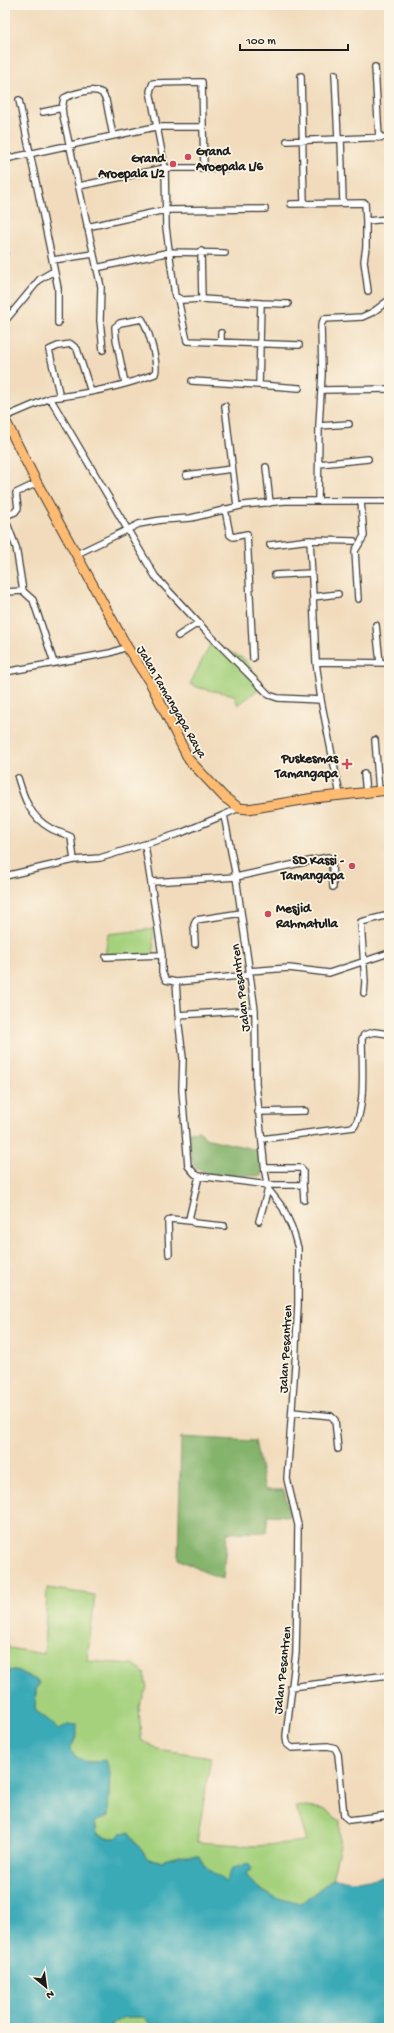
<svg xmlns="http://www.w3.org/2000/svg" width="394" height="2033" viewBox="0 0 394 2033" font-family="'Gochi Hand',sans-serif">
	<style>
		.green { fill: #a5d17d; stroke: #60764c }
		.forest { fill: #84b36c; stroke: #506844 }
		.water { fill: #3aaab7; stroke: #2b636a }
		.lines { fill: none; stroke-linecap: round; stroke-linejoin: round }
		.street-casing { stroke: #3c3934; stroke-width: 8 }
		.primary-casing { stroke: #3c3934; stroke-width: 11 }
		.street { stroke: #fff; stroke-width: 5.5 }
		.primary { stroke: #ffbb71; stroke-width: 9 }
		.poi-dot { fill: #d1495b; stroke: #fcf5e5; stroke-width: 1.5 }
		.labels { text-anchor: middle; stroke-width: 3.5; stroke-linejoin: round; paint-order: stroke }
		.poi-label { font-size: 13px; font-weight: bold; fill: #1c1c1c; stroke: #fcf5e5; text-anchor: end }
		.street-label { font-size: 13px; fill: #1c1c1c; stroke: #fcf5e5 }
	</style>
	<rect width="100%" height="100%" fill="#fcf5e5"/>
	<filter id="ink" filterUnits="userSpaceOnUse"><feTurbulence type="fractalNoise" baseFrequency=".025" numOctaves="2"/><feDisplacementMap in="SourceGraphic" scale="8" xChannelSelector="R" yChannelSelector="G"/><feConvolveMatrix kernelMatrix="1 2 1 2 8 2 1 2 1" color-interpolation-filters="sRGB"/></filter>
	<filter id="wash" filterUnits="userSpaceOnUse"><feTurbulence type="fractalNoise" baseFrequency=".012" numOctaves="4" result="noise"/><feDisplacementMap in="SourceGraphic" scale="16" xChannelSelector="R" yChannelSelector="G"/><feGaussianBlur stdDeviation="0.9" result="paint"/><feColorMatrix in="noise" values="0 0 0 0 0 0 0 0 0 0 0 0 0 0 0 0 0 1.4 0 .05"/><feComposite in="paint" operator="in"/></filter>
	<g filter="url(#wash)">
		<rect width="100%" height="100%" fill="#f1dbbc"/>
		<path class="green" d="M211,643l33,16 20,26 -26,20 -4,-10c-15,-4 -30,-4 -44,-11z
			M153,929l1,26 -49,1 3,-22z
			M47,1588l48,7 -8,66 47,3 10,9 3,15 -8,18 2,33 16,10 54,8 -14,85 59,4 51,-5 -11,-35 28,3 16,12v24l-8,34 -31,25 -26,-6 -22,-13 -7,-11 -20,8 -18,-12 -5,-6 -25,-8 -17,5 -13,-2 -20,-27 -7,1 -5,5h-11l-8,-4 -2,-12 13,-7 -2,-55c-18,2 -23,5 -36,-10l7,-15 -9,-10 -10,6 -6,-8 -17,-13 1,-20 4,-8 -24,-12 -11,1v-37l4,14 35,6z
			M124,2017h20l9,11h-42l1,-4z"/>
		<path class="forest" d="M200,1131l5,7 52,12 5,26 -53,-2 -14,-7 -4,-9 -2,-26z
			M181,1437l74,4 10,49h19l6,26 -22,-1 -2,17 -39,1 -4,46 -8,-2 -37,-18z"/>
		<path class="water" d="M16,1670l24,12 -4,8 -1,20 17,13 6,7 10,-5 9,-1v11l-7,15c12,15 18,13 36,10l4,13 -2,43 -13,6 2,12 8,4h11l5,-5 7,-1 20,27 13,2 17,-5h21c6,13 15,18 27,25l6,-12 16,-6 4,6 -6,5c13,21 32,24 55,30l31,-25 24,2 33,-5v152h-236l-9,-11h-20l-12,7 -1,4h-106v-357z"/>
	</g>
	<g filter="url(#ink)">
		<g class="lines">
			<defs>
				<path id="street" d="M375,67l4,71
					M335,74l3,65
					M301,76l3,128
					M19,100l39,188v35
					M43,112l19,-4
					M203,127l-1,-45 -49,1 -3,8 15,77 1,59 9,69 7,4 20,-1 59,4 -2,82 40,3
					M287,141l53,-2
					M5,159l150,-32h48l1,41
					M79,186l86,-18h61
					M343,202l-2,-63 48,-2
					M291,204l74,-1 1,18
					M87,227l78,-17 100,-1
					M5,239v13
					M201,251l1,48
					M53,260l40,-6
					M96,268l74,-16 55,1
					M368,291l-4,-30 2,-14v-26l23,-2
					M178,299l9,42 112,4
					M261,303l27,1
					M5,321l35,-42 14,-8
					M221,342v-9
					M103,350l-3,-30 1,-33 -38,-171 -1,-8 2,-10c8,-4 30,-11 38,-5l4,7 7,36
					M192,381l67,4
					M321,390l68,-1
					M60,397l-11,-47 9,-4 13,-2 6,5 14,43
					M50,398c36,-4 71,-11 105,-24 4,-10 -7,-46 -13,-55l-22,4 -5,4 1,12 9,44
					M225,406l12,100
					M5,417l45,-19 105,178 50,54 64,65 9,3 43,2
					M319,426l3,-52 -1,-49 3,-6 38,-2 11,-5 16,-12
					M319,464l49,-5
					M266,467l4,36
					M186,475l46,-6
					M318,501l1,-75 30,-2
					M225,509l5,26 3,2 14,-3 6,124
					M5,516l10,-4 3,-4 -2,-15 21,-10
					M5,518l11,29 7,44 10,9 21,63
					M270,545l40,-5
					M77,554l62,-30 22,-4 30,-2 53,-13 41,-4h104
					M275,575l36,-2
					M5,592l18,-1
					M338,594l-25,3 3,65 5,38 19,95
					M313,597l-3,-57 44,1
					M358,599l-3,-48 9,-15 -3,-35
					M376,625l4,38
					M178,636l20,-13
					M316,662l73,1
					M5,672l105,-19 17,-6
					M375,740l4,51
					M364,774l2,18
					M18,778c6,20 12,39 32,50 6,4 14,5 21,9l3,23
					M239,808l-15,7 12,62 19,133 1,74 9,88 3,17 15,19 9,20 6,20v57l-3,60 -8,114 11,46 -1,80 -1,48 -10,83 1,8 5,4 36,-2 7,2 3,6 6,62 5,4 40,-5
					M145,845l17,110v17l4,8 10,2 74,-7
					M5,876l69,-16 26,-2 81,-25 43,-18
					M151,882l85,-5 92,-20 4,4 1,26
					M195,944l-1,-19 2,-5 45,-7
					M106,957l56,-2
					M249,971l40,-3 40,5 60,-20
					M176,982l3,44 4,32 -1,32 6,76 7,8 4,2 69,9h35l1,15
					M364,993l1,-11 -4,-60 28,-7
					M178,1015l77,-5
					M258,1112l47,-1
					M262,1139l92,-12c12,-17 8,-67 8,-88l2,-4 10,-3 15,2
					M265,1168h36l2,3v14
					M199,1176l-10,43 5,4 30,3
					M259,1221l9,-32
					M169,1254l-1,-33 3,-2 19,2
					M292,1412l39,4 4,4 3,29
					M291,1687l98,-12"/>
				<path id="primary" d="M5,420l32,63 90,164 24,37 38,76 35,37 15,11 9,1 66,-11 75,-8"/>
			</defs>
			<use href="#street" class="street-casing"/>
			<use href="#primary" class="primary-casing"/>
			<use href="#street" class="street"/>
			<use href="#primary" class="primary"/>
		</g>
	</g>
	<g class="poi-dot">
		<circle cx="188" cy="157" r="4"/>
		<circle cx="173" cy="164" r="4"/>
		<path d="M345 758h4v4h4v4h-4v4h-4v-4h-4v-4h4z"/>
		<circle cx="352" cy="866" r="4"/>
		<circle cx="268" cy="914" r="4"/>
	</g>
	<g class="labels">
		<g class="poi-label">
			<text x="196" y="155" text-anchor="start">Grand<tspan x="196" dy="15">Aroepala L/6</tspan></text>
			<text x="165" y="162">Grand<tspan x="165" dy="15">Aroepala L/2</tspan></text>
			<text x="338" y="762">Puskesmas<tspan x="338" dy="15">Tamangapa</tspan></text>
			<text x="344" y="864">SD Kassi -<tspan x="344" dy="15">Tamangapa</tspan></text>
			<text x="276" y="912" text-anchor="start">Mesjid<tspan x="276" dy="15">Rahmatulla</tspan></text>
		</g>
		<g class="street-label">
			<text transform="translate(173 701) rotate(60)" y="5">Jalan Tamangapa Raya</text>
			<text transform="translate(239 988) rotate(-97)" y="5">Jalan Pesantren</text>
			<text transform="translate(284 1349) rotate(-87)" y="5">Jalan Pesantren</text>
			<text transform="translate(281 1670) rotate(-84)" y="5">Jalan Pesantren</text>
		</g>
	</g>
	<rect width="394" height="2033" fill="none" stroke="#fcf5e5" stroke-width="20"/>
	<g transform="translate(46 1987) rotate(151)" stroke="#fcf5e5" stroke-width="3" paint-order="stroke">
	<path d="M0-3L7 15L0 10L-7 15Z" fill="#1c1c1c"/>
	<text y="-6" font-size="11" font-weight="bold" text-anchor="middle" fill="#1c1c1c">N</text>
	</g>
	<path d="M240 44v6h108v-6" fill="none" stroke="#1c1c1c" stroke-width="2"/>
	<text x="246" y="44" font-size="12" fill="#1c1c1c" stroke="#fcf5e5" stroke-width="3" paint-order="stroke">100 m</text>
</svg>
